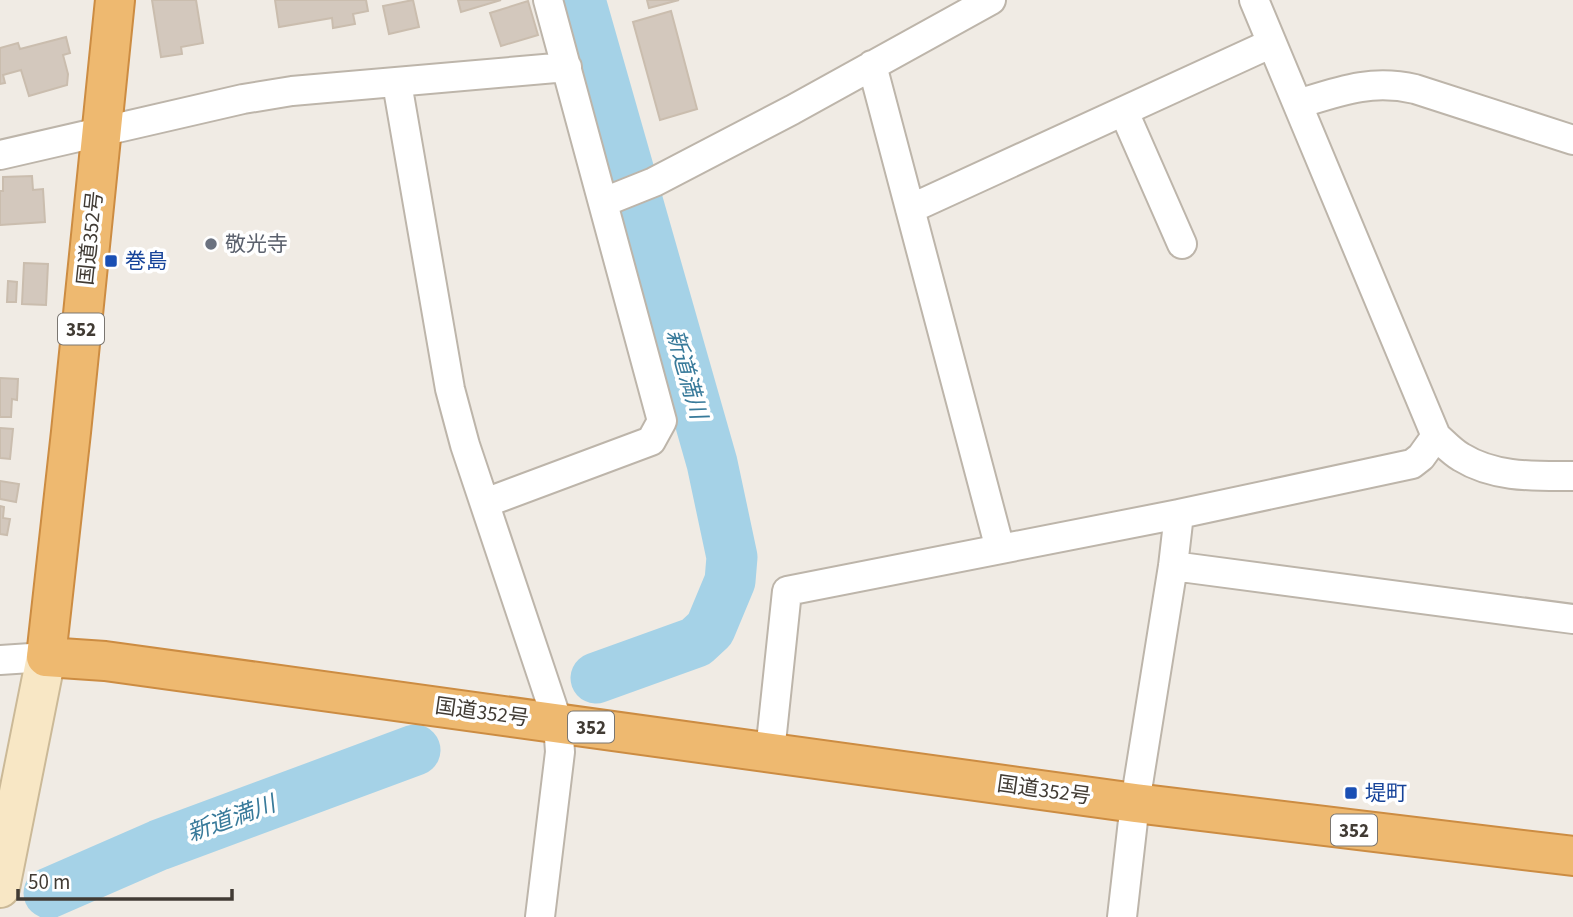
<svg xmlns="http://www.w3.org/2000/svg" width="1573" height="917" viewBox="0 0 1573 917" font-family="'Source Sans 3','Noto Sans JP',sans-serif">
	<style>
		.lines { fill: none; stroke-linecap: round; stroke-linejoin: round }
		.river { stroke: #a5d2e7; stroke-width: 51 }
		.building { fill: #d3c8bd; stroke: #cabdae; stroke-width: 2 }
		.street-casing { stroke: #bdb5aa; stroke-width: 32 }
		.secondary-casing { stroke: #cbb997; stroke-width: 42 }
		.highway-casing { stroke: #cc8c42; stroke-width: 42 }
		.street { stroke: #fff; stroke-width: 28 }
		.secondary { stroke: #f8e7c5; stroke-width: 38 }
		.highway { stroke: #eeb970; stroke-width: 38 }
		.worship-dot { fill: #6b7280; stroke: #fff; stroke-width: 2.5 }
		.transit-dot { fill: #1a4fb4; stroke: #fff; stroke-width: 2.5 }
		.labels { text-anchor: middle; stroke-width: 7; stroke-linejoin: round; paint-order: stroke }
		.shield { fill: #fff; stroke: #7a7671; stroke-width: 2 }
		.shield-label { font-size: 19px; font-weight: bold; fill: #413b34 }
		.street-label { font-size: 21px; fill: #413b34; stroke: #fff }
		.worship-label { font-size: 21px; fill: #5b616d; stroke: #fff; text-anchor: start }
		.transit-label { font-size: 21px; fill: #164399; stroke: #fff; text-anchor: start }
		.water-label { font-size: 23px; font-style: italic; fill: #387a9a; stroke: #fff }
	</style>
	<rect width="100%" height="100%" fill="#f0ebe4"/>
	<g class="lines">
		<path class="river" d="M580,0l132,463 20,94 -2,24 -20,48 -14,13 -100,36
			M49,893l110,-48 256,-95"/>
	</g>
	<path class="building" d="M152,0h44l7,43 -22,4 1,7 -21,3z
		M275,0h91l2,11 -15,3 2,10 -22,4 -1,-10 -53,9z
		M413,0l6,27 -30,7 -6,-28z
		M458,0h43l-40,12z
		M647,0h32l-30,8z
		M528,1l10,34 -37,11 -11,-33z
		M671,11l26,98 -37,11 -27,-98z
		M66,37l4,16 -7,2 5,19 -1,11 -38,11 -8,-26 -18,5 2,8 -5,1v-36l18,-5 2,6z
		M32,176l1,14 10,-1 2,33 -45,3v-34h3v-14z
		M24,263l24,1 -2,41 -24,-1z
		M8,281l9,1 -1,20h-9z
		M0,378l18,1 -1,21 -5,-1 -1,18h-11z
		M0,428l13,1 -3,30 -10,-1z
		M0,481l19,3 -3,18 -16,-3z
		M0,506l4,1 -1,11 7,1 -3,16 -7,-1z"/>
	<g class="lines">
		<defs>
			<path id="street" d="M1254,0l182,436c8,7 16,16 25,21 34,21 74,19 112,19
				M872,65l128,484
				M397,83l53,306 15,56 93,278 2,29 -20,165
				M1298,104c42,-13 73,-25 117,-15l158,51
				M1124,112l58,132
				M0,155l243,-56 49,-8 275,-24
				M604,202l50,-20 138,-72 199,-110
				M910,209l362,-166
				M485,503l166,-62 11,-20 -114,-421
				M1173,566l400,53
				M0,660l46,-3
				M770,752l17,-161 392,-77
				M1122,917l13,-114 38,-237 6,-52 233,-50 9,-7 15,-21"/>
			<path id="secondary" d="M0,888l46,-231"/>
			<path id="highway" d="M115,0l-44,432 -25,225 59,4 1030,142 438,53"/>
		</defs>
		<use href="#street" class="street-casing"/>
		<use href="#secondary" class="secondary-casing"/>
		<use href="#highway" class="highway-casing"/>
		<use href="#street" class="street"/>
		<use href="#secondary" class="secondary"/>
		<use href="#highway" class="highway"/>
	</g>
	<circle class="worship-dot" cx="211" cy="244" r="7"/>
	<g class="transit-dot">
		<rect x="104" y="254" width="14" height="14" rx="3.5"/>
		<rect x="1344" y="786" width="14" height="14" rx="3.5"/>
	</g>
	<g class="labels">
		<g class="shield">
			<rect x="58" y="313.5" width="46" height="31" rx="5"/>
			<rect x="568" y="711.5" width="46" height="31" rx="5"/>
			<rect x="1331" y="814.5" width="46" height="31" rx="5"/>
		</g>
		<g class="shield-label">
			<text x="81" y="336">352</text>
			<text x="591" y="734">352</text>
			<text x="1354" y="837">352</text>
		</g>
		<g class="street-label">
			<text transform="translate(90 238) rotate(-84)" y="7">国道352号</text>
			<text transform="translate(482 712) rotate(8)" y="7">国道352号</text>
			<text transform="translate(1044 790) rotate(8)" y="7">国道352号</text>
		</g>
		<g class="worship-label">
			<text x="225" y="251">敬光寺</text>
		</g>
		<g class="transit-label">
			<text x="125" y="268">巻島</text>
			<text x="1365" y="800">堤町</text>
		</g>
		<g class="water-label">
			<text transform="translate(687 374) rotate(74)" y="8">新道満川</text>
			<text transform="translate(231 818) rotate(-20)" y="8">新道満川</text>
		</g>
	</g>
	<path d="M18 889v10h214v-10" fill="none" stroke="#413b34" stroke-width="3.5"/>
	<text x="28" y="889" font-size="21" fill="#413b34" stroke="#ffffff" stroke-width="5" paint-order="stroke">50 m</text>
</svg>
